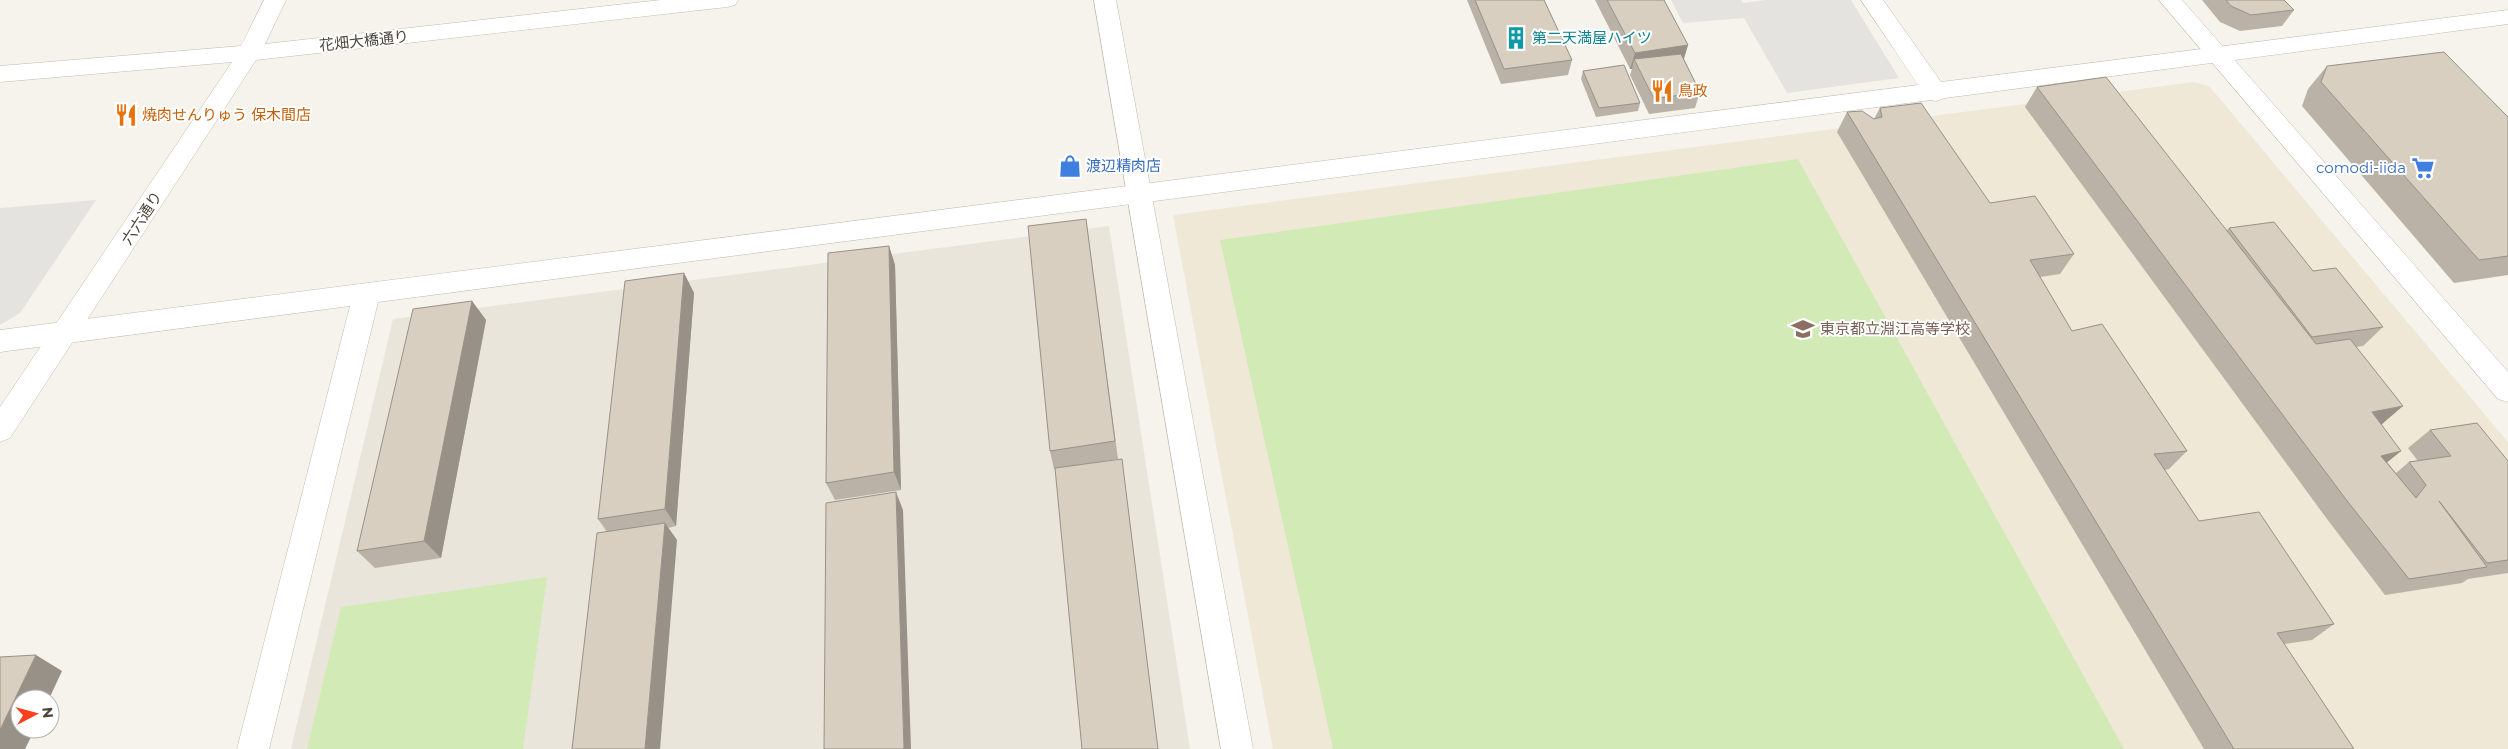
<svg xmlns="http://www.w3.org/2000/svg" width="2508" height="749" viewBox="0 0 2508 749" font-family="Montserrat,'Noto Sans JP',sans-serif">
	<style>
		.residential { fill: #eae5da }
		.education { fill: #efe8d6 }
		.green { fill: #d2eab5 }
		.parking { fill: #e5e3e0 }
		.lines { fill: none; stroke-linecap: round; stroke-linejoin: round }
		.minor-casing { stroke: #c2bbae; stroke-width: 1 }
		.tertiary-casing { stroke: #c2bbae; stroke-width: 1 }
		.minor { fill: #fff; fill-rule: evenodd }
		.tertiary { fill: #fff; fill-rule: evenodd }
		.wall { fill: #bab2a6 }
		.shaded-wall { fill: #979187 }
		.building { fill: #d8cfc1; stroke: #979187 }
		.labels { text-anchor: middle; stroke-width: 4; stroke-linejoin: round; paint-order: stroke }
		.culture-label { font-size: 15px; fill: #0d838f; stroke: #fff; text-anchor: start }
		.street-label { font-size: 15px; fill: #4b4439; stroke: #fff }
		.food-label { font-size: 15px; fill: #c56008; stroke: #fff; text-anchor: start }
		.shop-label { font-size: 15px; fill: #366cbe; stroke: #fff; text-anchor: start }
		.education-label { font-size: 15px; fill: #785e54; stroke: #fff; text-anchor: start }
	</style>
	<rect width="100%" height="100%" fill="#f6f3ec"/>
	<path class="residential" d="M1109,226l81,523h-899l102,-430z"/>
	<path class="education" d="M2194,82l15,4 299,356v307h-1235l-100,-534z"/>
	<path class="green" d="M1798,159l326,590h-791l-113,-509z
		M547,577l-24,172h-216l34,-142z"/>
	<path class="parking" d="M1671,0h70l2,3 23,-3h85l48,78 -112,15 -43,-75 -61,5z
		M96,200l-76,113 -20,12v-117z"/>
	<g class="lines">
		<defs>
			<path id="minor" d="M1861,0h22l58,82 567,-72v14l-563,74 -9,3 -5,-1 -1553,202 -109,447h-32l113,-443 -350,46v-22l1918,-245z"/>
			<path id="tertiary" d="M264,0h22l-21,44 396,-44h77l-3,5 -8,2 -471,53 -246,378 -10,4v-35l232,-345 -232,20v-16l241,-20z
				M1094,0h22l137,749h-32z
				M2159,0h23l326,372v30l-10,-3z"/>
		</defs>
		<use href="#minor" class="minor-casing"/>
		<use href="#tertiary" class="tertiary-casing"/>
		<use href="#minor" class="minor"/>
		<use href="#tertiary" class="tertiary"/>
	</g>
	<path class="wall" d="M1467,0h77l28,60 -4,15 -67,9z
		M1595,0h69l24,45 -4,14 16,33 -5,16 -46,6 -19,-39 2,-6h-2z
		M2202,0h82l10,10 -12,16 -42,5 -20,-9z
		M2327,66l181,51v158l-54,8 -152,-177 6,-17z
		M1583,71l57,32 -2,8 -42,6 -15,-38z
		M2037,87l190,143 2,-2 84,43 70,56 -20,19 -7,1 25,78 20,26 -14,11 9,11 13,-11 9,-1 -10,-13 22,-18 78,31v112l-40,6 -6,4 -77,12 -58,-76 -302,-412z
		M1880,108l110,95 84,51 -14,20 -20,3 32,54 115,120 -18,18 -4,1 34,51 135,103 -22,16 -28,4 70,105h-150l-367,-617 10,-20 27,7z
		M1086,219l32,240 -64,10 -4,-18z
		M889,246l6,19 6,225 -66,10 -9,-17z
		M684,273l10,20 -18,233 -8,2 9,12 -70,-8 -9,-13z
		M472,301l14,19 -45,238 -66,10 -18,-17z"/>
	<path class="shaded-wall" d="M1688,45l-5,16 -49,-2 -2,10h-2l5,-16z
		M889,246l6,19 6,225 -7,-18z
		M684,273l10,20 -18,233 -11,-17z
		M472,301l14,19 -45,238 -17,-17z
		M2403,406l-22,19 -9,-13z
		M2401,451l-22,18 2,-13z
		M896,492l7,18 8,239h-7z
		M665,523l12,17 -17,209h-15z
		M36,655l26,16 -13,28h-29v30h15l-10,20h-25v-19z"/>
	<path class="building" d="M1475,0h69l28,60 -68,9z
		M1607,0h57l24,45 -53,8z
		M2226,0h58l10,10 -43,5 -20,-9z
		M2444,52l64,65v139l-29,4 -158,-178 6,-16z
		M1681,54l19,38 -46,7 -20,-40z
		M1624,65l16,38 -41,5 -16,-37z
		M2106,77l210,267 34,-5 53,67 -31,6 29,39 -20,5 35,42 10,-13 -17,-23 42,-6 -21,-26 47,-7 31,38v99l-21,3 -48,-62 48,66 -78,12 -61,-77 -311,-415z
		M1921,103l69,100 45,-7 39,58 -44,6 42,71 30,-7 85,127 -33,3 45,67 60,-9 75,112 -57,9 77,116h-120l-387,-637 15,-1 12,8 8,-2 -2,-9z
		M1086,219l29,222 -65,10 -22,-225z
		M2274,222l39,49 23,-3 47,59 -71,10 -83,-109z
		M889,246l5,226 -68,11 2,-230z
		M684,273l-19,236 -67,10 27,-238z
		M472,301l-48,240 -67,10 56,-242z
		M1122,459l36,290h-76l-27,-281z
		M896,492l8,257h-80l2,-246z
		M665,523l-20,226h-73l25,-216z
		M36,655l-36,75v-73z"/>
	<defs>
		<symbol id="building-bare" viewBox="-9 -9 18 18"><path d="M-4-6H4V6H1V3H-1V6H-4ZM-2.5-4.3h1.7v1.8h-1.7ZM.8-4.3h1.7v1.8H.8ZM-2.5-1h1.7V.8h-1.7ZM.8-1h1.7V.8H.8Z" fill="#0f9aa8" stroke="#fff" stroke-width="2.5" paint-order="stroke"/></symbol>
		<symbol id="restaurant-bare" viewBox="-9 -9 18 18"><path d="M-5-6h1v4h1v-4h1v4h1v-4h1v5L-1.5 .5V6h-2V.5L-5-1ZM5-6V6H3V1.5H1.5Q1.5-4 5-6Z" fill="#e8710a" stroke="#fff" stroke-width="2.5" paint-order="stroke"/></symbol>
		<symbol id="shop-bare" viewBox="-9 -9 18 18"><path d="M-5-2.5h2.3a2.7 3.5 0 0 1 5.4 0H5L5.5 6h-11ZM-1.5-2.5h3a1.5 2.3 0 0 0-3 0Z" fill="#3f7fe0" stroke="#fff" stroke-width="2.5" paint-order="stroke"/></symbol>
		<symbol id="supermarket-bare" viewBox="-9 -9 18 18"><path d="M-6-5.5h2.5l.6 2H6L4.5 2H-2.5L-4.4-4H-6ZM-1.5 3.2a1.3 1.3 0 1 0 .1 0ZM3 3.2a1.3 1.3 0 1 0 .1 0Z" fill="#3f7fe0" stroke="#fff" stroke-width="2.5" paint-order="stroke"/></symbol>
		<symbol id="school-bare" viewBox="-9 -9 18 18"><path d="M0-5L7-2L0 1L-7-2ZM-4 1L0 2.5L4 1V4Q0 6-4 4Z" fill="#8d6e63" stroke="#fff" stroke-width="2.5" paint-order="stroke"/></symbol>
	</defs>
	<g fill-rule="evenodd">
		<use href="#building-bare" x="1500" y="22" width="32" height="32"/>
		<use href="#restaurant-bare" x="1646" y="75" width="32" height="32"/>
		<use href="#restaurant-bare" x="110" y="99" width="32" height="32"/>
		<use href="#shop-bare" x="1054" y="150" width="32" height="32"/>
		<use href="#supermarket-bare" x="2407" y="152" width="32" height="32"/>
		<use href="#school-bare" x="1787" y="313" width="32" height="32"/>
	</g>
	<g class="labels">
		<g class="culture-label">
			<text x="1532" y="43">第二天満屋ハイツ</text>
		</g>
		<g class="street-label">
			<text transform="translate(364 41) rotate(-6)" y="5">花畑大橋通り</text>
			<text transform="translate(142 218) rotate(-57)" y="5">六六通り</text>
		</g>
		<g class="food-label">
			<text x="1678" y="96">鳥政</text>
			<text x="142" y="120">焼肉せんりゅう 保木間店</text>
		</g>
		<g class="shop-label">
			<text x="1086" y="171">渡辺精肉店</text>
			<text x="2406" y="173" text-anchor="end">comodi-iida</text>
		</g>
		<g class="education-label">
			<text x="1820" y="334">東京都立淵江高等学校</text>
		</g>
	</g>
	<g transform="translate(35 714) rotate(84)"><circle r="24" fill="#ffffff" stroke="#b7b4b0"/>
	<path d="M0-4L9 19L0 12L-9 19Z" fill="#fc3f1d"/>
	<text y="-8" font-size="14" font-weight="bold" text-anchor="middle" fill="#4b4439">N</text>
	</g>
</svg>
